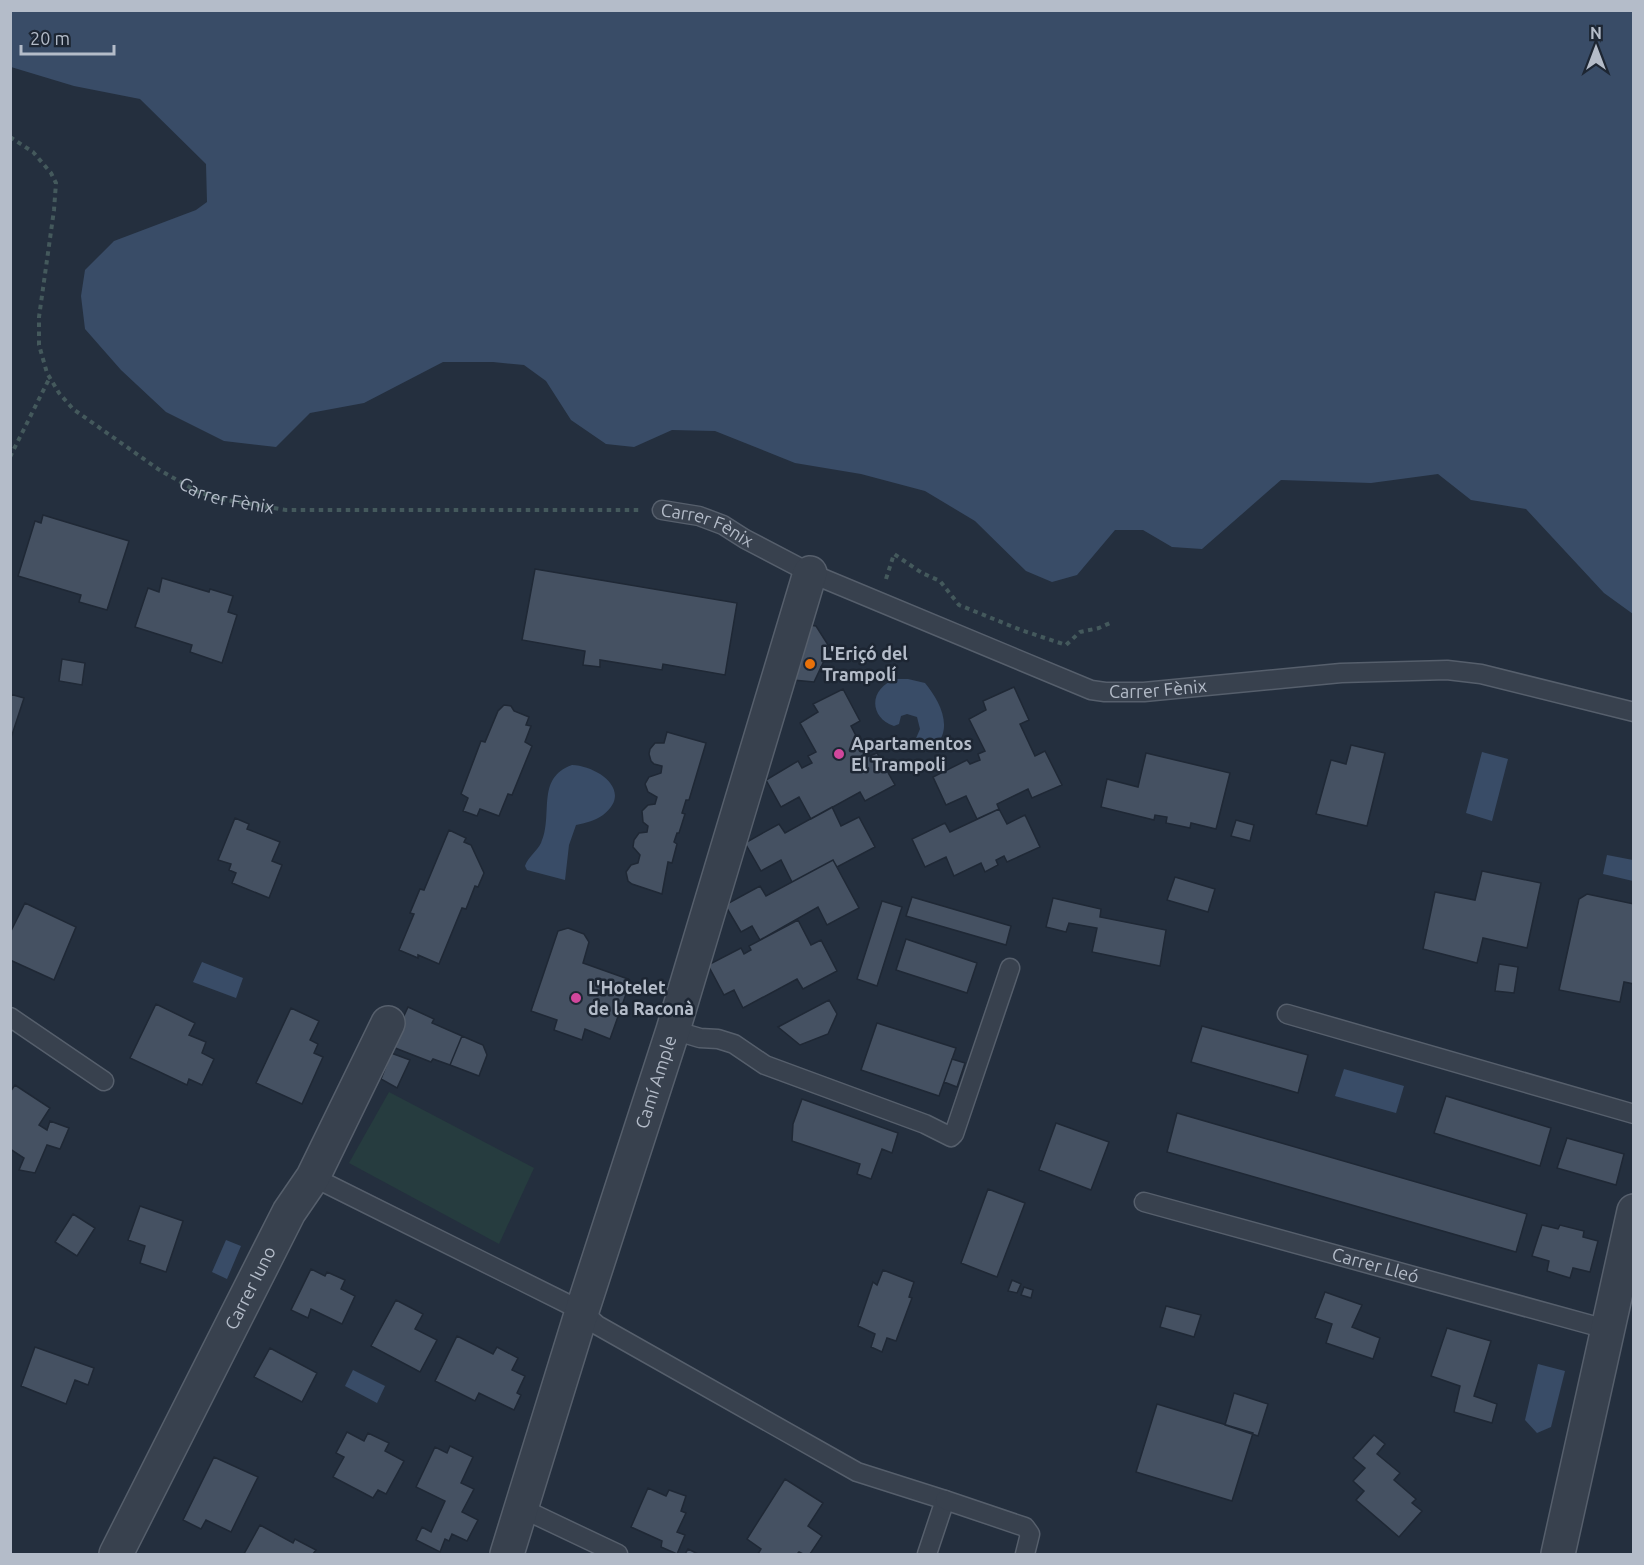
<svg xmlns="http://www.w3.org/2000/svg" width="1644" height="1565" viewBox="0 0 1644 1565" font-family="Ubuntu,sans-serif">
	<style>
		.green { fill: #263c3f }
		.water { fill: #394c67 }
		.building { fill: #455162; stroke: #1f2835; stroke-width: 1.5 }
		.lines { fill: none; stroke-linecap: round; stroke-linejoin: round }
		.lane-casing { stroke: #565f6c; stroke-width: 21 }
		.street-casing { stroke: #565f6c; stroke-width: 36 }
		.path { stroke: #44595c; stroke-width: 4; stroke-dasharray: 4.5 4.5; stroke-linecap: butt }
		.lane { stroke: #38414e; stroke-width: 18 }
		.street { stroke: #38414e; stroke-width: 33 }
		.food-dot { fill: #e8710a; stroke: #1d2633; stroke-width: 2 }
		.hotel-dot { fill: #d1479c; stroke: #1d2633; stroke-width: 2 }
		.labels { text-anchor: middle; stroke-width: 5; stroke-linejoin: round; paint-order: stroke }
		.street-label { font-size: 18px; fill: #b4bcc9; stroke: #1d2633 }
		.poi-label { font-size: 18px; font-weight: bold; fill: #b4bcc9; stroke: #1d2633; text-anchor: start }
	</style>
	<rect width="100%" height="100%" fill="#242f3e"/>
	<path class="green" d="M389,1092l145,76 -35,76 -150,-81z"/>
	<path class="water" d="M10,11h1623v603l-29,-21 -78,-84 -55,-9 -33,-26 -67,9 -90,-3 -79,69 -30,-2 -29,-17h-28l-38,45 -25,7 -26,-11 -51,-50 -50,-30 -64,-17 -66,-11 -80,-32 -43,-1 -38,17 -28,-3 -35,-24 -25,-39 -22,-16 -31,-3h-50l-79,41 -54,10 -34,34 -52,-6 -58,-29 -45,-42 -36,-41 -4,-33 4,-26 29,-29 82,-31 11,-8 -1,-38 -66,-65 -66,-13 -63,-19z
		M897,679h11l17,4c13,16 29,43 11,62 -5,5 -10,7 -17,6l-5,-8 6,-14 -3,-12 -10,-3 -6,2 -2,8 -5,2c-26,-9 -25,-39 3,-47z
		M1482,752l26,7 -16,62 -26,-8z
		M572,765c26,1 62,26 31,50 -8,6 -18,8 -27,10l-7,20 -4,35 -38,-10 -2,-4c3,-9 12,-15 16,-23 13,-28 -6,-65 31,-78z
		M1607,855l26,5v21l-30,-7z
		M202,962l41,16 -7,20 -43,-16z
		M1344,1069l60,17 -8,27 -61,-17z
		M226,1240l15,6 -14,33 -15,-7z
		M1538,1364l27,7 -14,56 -14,6 -12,-13z
		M353,1370l32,16 -8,17 -32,-17z"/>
	<path class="building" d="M43,515l86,26 -22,69 -28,-8 2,-7 -63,-19 17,-55 6,2z
		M535,569l202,34 -12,72 -62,-11 -1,6 -62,-10v7l-17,-2 2,-14 -63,-11z
		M162,578l47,14 1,-3 23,7 -5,16 9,3 -15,48 -32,-11 2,-7 -57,-18 13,-39 11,4z
		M809,625l7,1 14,22 -16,34 -21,-2z
		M62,659l23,4 -3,22 -23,-4z
		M1014,687l15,33 -9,4 15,32 10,-5 17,34 -30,13 -4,-9 -31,15 2,5 -22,10 -11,-23 -20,9 -13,-28 34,-17 3,4 10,-4 -2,-6 7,-3 -16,-32 17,-9 -3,-9z
		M843,689l17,32 -9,5 16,31 10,-4 18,32 -30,16 -5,-9 -49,27 -12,-22 -18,10 -15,-27 32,-19 4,7 10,-5 -4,-7 8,-4 -16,-29 18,-11 -5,-8z
		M10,694l14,4 -14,43z
		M504,705l7,1 3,5 15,6 -3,8 5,1 -6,16 7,4 -20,49 -4,-1 -9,22 -19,-7 -3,7 -14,-5 5,-13 -7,-4 20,-53 4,1 13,-31z
		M667,732l39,11 -17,57h-3l-4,13 3,1 -6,19h-2l-3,9 3,2 -5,19 -4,-1 -6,32 -30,-10 -4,-3 -2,-9 5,-7 7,-2 2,-8 -7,-8 1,-7 5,-7 8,-1 1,-6 -5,-4 -1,-11 6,-6 7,-1 2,-7 -9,-5 -3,-8 4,-7 12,-4 1,-7 -8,-2 -3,-3 -2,-7 1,-5 5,-6h9z
		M1351,745l34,8 -18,73 -51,-12 15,-54 15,4z
		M1146,753l84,20 -14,56 -25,-6 -1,5 -24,-5 1,-6 -12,-2 -1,5 -53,-13 6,-28 31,8z
		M832,807l9,19 18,-9 16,30 -38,20 -4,-7 -41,22 -11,-22 -20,11 -16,-28 34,-19 6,9z
		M999,809l8,15 18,-9 15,32 -33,15 -3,-6 -8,4 2,5 -13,7 -4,-9 -27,13 -8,-19 -21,10 -13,-28 33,-16 5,9z
		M235,818l14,6 -2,5 33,13 -8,19 10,4 -13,33 -37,-15 4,-10 -7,-3 2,-6 -13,-4z
		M1236,820l18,5 -4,16 -19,-5z
		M449,830l17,8 -2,4 7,3 13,28 -6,14 -3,-1 -9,23 -4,-1 -23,56 -21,-9v3l-19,-8 15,-36 -4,-1 10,-24 4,1z
		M833,860l26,48 -32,17 -9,-18 -58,33 -8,-14 -11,6 -16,-27 35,-19 6,10z
		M1482,871l59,12 -14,65 -44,-10 -6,25 -54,-14 12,-57 40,8z
		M1175,877l40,12 -7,23 -41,-12z
		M1587,894l47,10v80l-10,-2 -4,20 -61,-12 20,-91z
		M912,897l99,29 -5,19 -100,-29z
		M1053,898l48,11 -1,8 66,13 -6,36 -68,-14 5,-24 -28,-5 -3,9 -20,-5z
		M882,901l20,6 -25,79 -20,-7z
		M25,903l51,24 -22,53 -44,-20v-27z
		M798,920l13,25 10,-5 16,31 -34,18 -6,-10 -54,29 -9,-18 -10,5 -16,-30 33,-17 3,6 7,-4 -2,-4z
		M568,928l16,6 5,8 -6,21 45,16 -5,14 3,1 -16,45 -25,-10 -3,11 -28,-10 3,-10 -26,-9 27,-80z
		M906,939l71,24 -10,30 -71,-23z
		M1499,964l19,3 -4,26 -19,-2z
		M829,1000l8,14 -9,20 -28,11 -22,-18z
		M156,1004l39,19 -6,12 17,7 -4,11 12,6 -12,26 -13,-6 -2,6 -57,-27z
		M408,1007l26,12 -2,4 30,13 -12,29 -17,-6 -2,3 -41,-16z
		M291,1008l28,13 -9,19 8,4 -4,9 9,4 -21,47 -46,-21z
		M877,1023l79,25 -17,48 -78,-26z
		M1202,1026l106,29 -10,38 -107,-31z
		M462,1036l21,9 4,10 -8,21 -29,-11z
		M391,1053l19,7 -13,28 -16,-9z
		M952,1059l13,4 -8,24 -13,-5z
		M15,1085l35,23 -11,17 8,5 3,-9 19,7 -9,21 -13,-4 -12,28 -16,-3 5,-12 -14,-9v-57z
		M1446,1096l105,32 -11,38 -106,-33z
		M802,1099l96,34 -6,20 -10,-4 -11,30 -14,-5 3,-10 -68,-23 1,-17z
		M1177,1113l350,101 -11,38 -349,-100z
		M1056,1123l53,19 -18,48 -52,-20z
		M1567,1138l57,16 -8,31 -59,-17z
		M988,1189l37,14 -28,74 -36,-14z
		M140,1206l43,15 -17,51 -26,-9 5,-17 -17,-6z
		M73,1214l22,14 -18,28 -22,-14z
		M1542,1225l16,4 2,-4 24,6 -1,6 15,4 -8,31 -17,-4 -3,10 -23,-7 2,-10 -17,-5z
		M311,1269l14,7 2,-4 18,8 -4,9 14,7 -13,28 -31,-15 -3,9 -17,-8z
		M883,1270l31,12 -5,15 3,1 -16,43 -9,-3 -5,14 -11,-5 4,-13 -17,-8 15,-44 4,3z
		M1012,1280l9,4 -4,9 -9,-2z
		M1024,1287l9,3 -2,8 -10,-3z
		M1325,1292l37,13 -10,22 28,11 -7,21 -47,-16 6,-19 -17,-6z
		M396,1300l27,14 -8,15 22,11 -17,32 -49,-26z
		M1166,1306l35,9 -7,22 -34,-10z
		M1447,1328l44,13 -17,55 23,8 -5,19 -38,-11 6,-26 -29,-10z
		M457,1336l36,18 4,-7 21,11 -6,12 13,6 -8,17 4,2 -7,15 -35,-17 -4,8 -40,-20z
		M35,1347l59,21 -6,17 -13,-5 -9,24 -45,-18z
		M270,1348l47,25 -15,29 -48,-25z
		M1234,1393l34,11 -10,32 -33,-11z
		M1157,1404l96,29 -21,68 -96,-29z
		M347,1432l17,9 4,-8 21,10 -4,8 19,10 -18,33 -8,-4 -5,8 -40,-21 11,-20 -8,-4z
		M1374,1435l11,9 -8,10 23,19 -6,7 22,19 -4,4 10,8 -23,26 -43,-37 8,-9 -11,-10 12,-13 -12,-10z
		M450,1446l23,11 -12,26 13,6 -12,23 16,8 -11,21 -15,-7 -3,7 -4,-2 -5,13 -24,-12 6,-13 9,5 14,-31 -29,-14 19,-40 12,6z
		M214,1457l44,20 -27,55 -25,-12 -5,9 -18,-9z
		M785,1479l38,24 -15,23 14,10 -12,18h-7l-4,-2 -2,2h-39l3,-5 -14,-10z
		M648,1488l18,8 3,-6 17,6 -5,15 5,2 -9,19 8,3 -8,19 -16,-7 1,-6 -31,-14z
		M260,1525l33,18 2,-4 21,11 -3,4h-69z
		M688,1549l10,5h-13z"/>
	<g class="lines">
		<defs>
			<g id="lane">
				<path id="s2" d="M662,510l37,6 24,9 22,14 65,34 281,117 14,2h39l197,-19 106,-3 34,4 153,38"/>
				<path d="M1287,1014l347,100"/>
				<path d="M10,1017l94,64"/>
				<path d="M673,1030l27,8 18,1 16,5 31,21 160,59 26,13 3,-3 56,-166"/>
				<path d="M313,1177l269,134 15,14 260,147 88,28 -18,54"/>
				<path id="s3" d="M1144,1202l462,127"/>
				<path d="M945,1500l80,27 5,7 -5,20"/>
				<path d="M521,1508l97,46"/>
			</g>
			<g id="street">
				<path id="s4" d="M116,1554l173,-342 24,-35 75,-154"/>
				<path id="s5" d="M507,1554l75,-243 91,-281 137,-457"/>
				<path d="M1558,1554l76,-343"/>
			</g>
		</defs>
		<use href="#lane" class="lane-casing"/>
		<use href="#street" class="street-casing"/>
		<g class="path">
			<path id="s1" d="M10,137l23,15 18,21 5,10 -2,27 -15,107v28l8,28 12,20 14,16 85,60 40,23 23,7 65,11h354"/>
			<path d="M10,457l40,-80"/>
			<path d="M886,579l8,-25 28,19 18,8 19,24 62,25 45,15 14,-13 19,-4 11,-5"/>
		</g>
		<use href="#lane" class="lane"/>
		<use href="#street" class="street"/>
	</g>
	<circle class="food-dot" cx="810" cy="664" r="6"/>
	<g class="hotel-dot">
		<circle cx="839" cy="754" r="6"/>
		<circle cx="576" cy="998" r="6"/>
	</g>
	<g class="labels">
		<g class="street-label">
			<text dy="6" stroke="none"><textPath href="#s1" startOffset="482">Carrer Fènix</textPath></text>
			<text dy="6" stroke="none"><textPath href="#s2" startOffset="48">Carrer Fènix</textPath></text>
			<text dy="6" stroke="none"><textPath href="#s2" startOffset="534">Carrer Fènix</textPath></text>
			<text dy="6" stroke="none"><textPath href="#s5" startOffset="495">Camí Ample</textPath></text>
			<text dy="6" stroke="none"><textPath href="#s3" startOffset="240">Carrer Lleó</textPath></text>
			<text dy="6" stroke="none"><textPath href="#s4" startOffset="298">Carrer Iuno</textPath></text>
		</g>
		<g class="poi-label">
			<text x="822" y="660">L'Eriçó del<tspan x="822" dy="21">Trampolí</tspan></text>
			<text x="851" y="750">Apartamentos<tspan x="851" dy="21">El Trampoli</tspan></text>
			<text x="588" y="994">L'Hotelet<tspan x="588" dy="21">de la Raconà</tspan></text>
		</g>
	</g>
	<rect width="1644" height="1565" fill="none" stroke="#b4bcc9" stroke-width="24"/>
	<g transform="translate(1596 48)" stroke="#1d2633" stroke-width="4.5" paint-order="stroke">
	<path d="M0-4.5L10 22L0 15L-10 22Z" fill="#b4bcc9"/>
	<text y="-9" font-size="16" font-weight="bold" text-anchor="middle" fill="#b4bcc9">N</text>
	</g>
	<path d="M21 45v9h93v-9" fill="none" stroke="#b4bcc9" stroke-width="3"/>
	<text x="30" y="45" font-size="18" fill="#b4bcc9" stroke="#1d2633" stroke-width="4.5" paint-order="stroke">20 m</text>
</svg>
